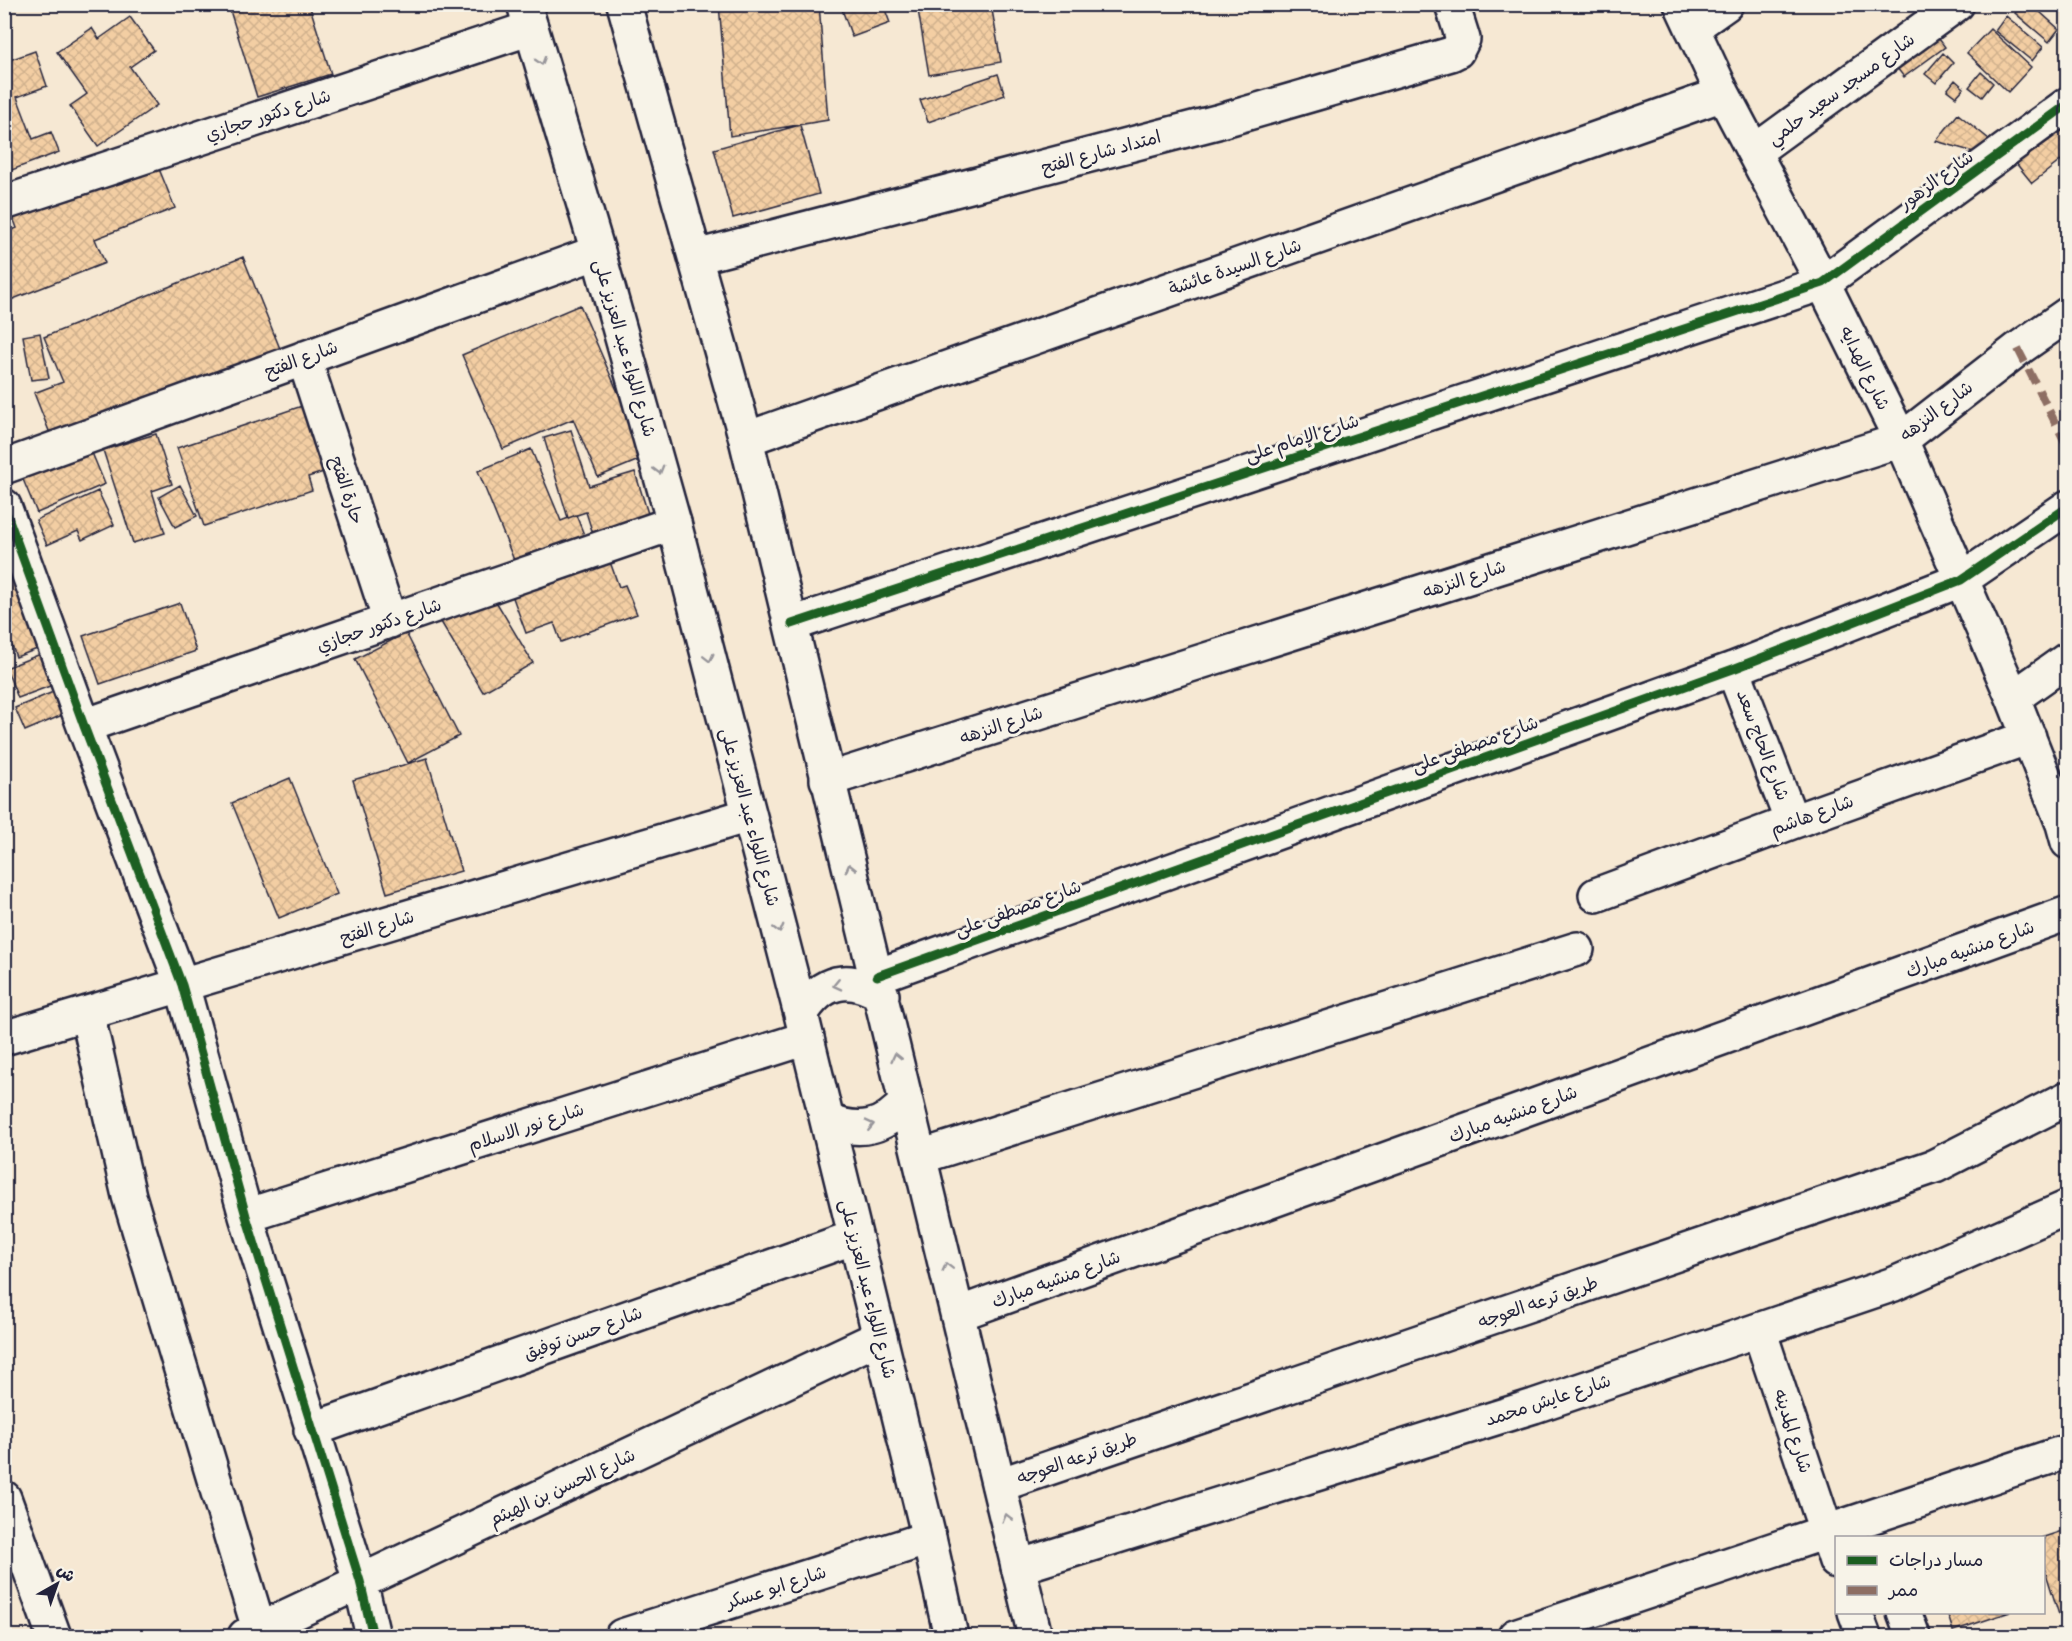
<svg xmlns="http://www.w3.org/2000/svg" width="2072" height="1641" viewBox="0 0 2072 1641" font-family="Pangolin,'Playpen Sans Arabic',sans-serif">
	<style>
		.building { fill: url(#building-cross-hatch); stroke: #22223b; stroke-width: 1.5 }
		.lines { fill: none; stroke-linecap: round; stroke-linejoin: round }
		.minor-casing { stroke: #22223b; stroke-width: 38 }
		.major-casing { stroke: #22223b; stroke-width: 38 }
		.minor { stroke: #f7f3e8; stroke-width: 33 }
		.major { stroke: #f7f3e8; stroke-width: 33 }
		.quiet { stroke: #8d6e63; stroke-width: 8; stroke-dasharray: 15 8; stroke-linecap: butt }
		.cycleway-casing { stroke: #f7f3e8; stroke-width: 13 }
		.cycleway { stroke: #1b5e20; stroke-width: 9 }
		.oneway { stroke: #97959a }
		.labels { text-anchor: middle; stroke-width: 6; stroke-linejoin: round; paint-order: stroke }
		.street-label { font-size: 18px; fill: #22223b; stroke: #f7f3e8 }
	</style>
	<defs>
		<pattern id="building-cross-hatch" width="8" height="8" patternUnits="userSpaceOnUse" patternTransform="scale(1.5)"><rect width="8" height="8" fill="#f3cea3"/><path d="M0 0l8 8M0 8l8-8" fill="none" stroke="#d0b18d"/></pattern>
	</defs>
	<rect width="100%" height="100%" fill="#f6e8d3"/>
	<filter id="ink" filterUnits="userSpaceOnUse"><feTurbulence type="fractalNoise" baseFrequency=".0167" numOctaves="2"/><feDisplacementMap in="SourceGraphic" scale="12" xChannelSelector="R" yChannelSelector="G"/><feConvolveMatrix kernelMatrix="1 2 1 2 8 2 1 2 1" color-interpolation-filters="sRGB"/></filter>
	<g filter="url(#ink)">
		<path class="building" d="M228,4h81l22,70 -74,23z
			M719,4h100l9,116 -98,16z
			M840,4h43l7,19 -38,14z
			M917,4h74l10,58 -72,13z
			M2021,4h10l28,25 -10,13 -34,-29z
			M2006,16l37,31 -11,14 -37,-30z
			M130,17l24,33 -24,17 27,38 -59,41 -28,-40 17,-12 -30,-42 35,-24 7,11z
			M1990,29l41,38 -23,25 -41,-39z
			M1934,32l11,15 -41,30 -11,-14z
			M35,51l12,35 -30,11 16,42 18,-7 8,20 -55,21v-111z
			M1943,53l10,10 -17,20 -11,-9z
			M1981,72l12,11 -11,14 -13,-10z
			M998,74l7,21 -77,27 -8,-22z
			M1955,80l9,8 -8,9 -9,-7z
			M2068,112v43l-36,28 -21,-26z
			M1958,114l31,25 -12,14 -41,-12z
			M800,125l19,69 -86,24 -19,-69z
			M155,159l20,49 -80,31 10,24 -97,38 -4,-10v-58l13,-5 -5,-13z
			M243,257l40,99 -232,80 -17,-43 29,-11 -19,-45z
			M580,305l66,152 -48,20 -25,-58 -70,30 -41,-94z
			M40,333l9,45 -18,2 -8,-44z
			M314,402l22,66 -28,9 4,13 -108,36 -27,-78z
			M571,430l18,56 46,-14 15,48 -56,17 -8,-25 -18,6 -24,-80z
			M156,434l16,50 -20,7 13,42 -32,10 -30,-93z
			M90,448l15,36 -68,29 -15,-36z
			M531,449l30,72 15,-6 13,32 -69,28 -42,-104z
			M180,485l17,31 -22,11 -16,-30z
			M98,491l16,34 -32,15 -4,-9 -31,14 -11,-25z
			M4,531l44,114 -32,12 -4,-11 -8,2z
			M609,559l10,28 6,-2 12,29 -76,28 -7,-19 -28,10 -14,-38z
			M491,593l42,70 -50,29 -42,-70z
			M180,603l16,48 -96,33 -17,-48z
			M406,633l53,103 -51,27 -53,-104z
			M53,649l13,31 -48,18 -12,-30z
			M65,687l9,23 -49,21 -10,-23z
			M427,758l34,113 -74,22 -34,-113z
			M290,778l47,116 -58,24 -47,-115z
			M2068,1529v104l-3,1 -21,-67v-29h-3z
			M1947,1612h63l-57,19z"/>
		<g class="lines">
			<defs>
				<path id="minor" d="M1681,4l42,90 100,189 78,157 112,258 50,126 5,18
					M1692,28l34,-24
					M1754,152l203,-148
					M4,203l527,-175
					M696,257l521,-135 234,-68 6,-3 6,-12 -11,-35
					M304,358l86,263
					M746,439l977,-345
					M4,467l594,-215
					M4,506l80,220 98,259 64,231 114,365 13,55
					M792,624l1031,-341 245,-179
					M1733,669l59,153
					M2013,698l55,-39
					M84,726l590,-203
					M827,780l1074,-340 117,-91 50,-35
					M1596,895l196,-73 237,-85
					M877,976l856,-307 228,-89 107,-73
					M87,1013l42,183 130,433
					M4,1038l745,-223
					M920,1157l657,-208
					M246,1216l561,-178
					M958,1314l1110,-401
					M1759,1330l77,231
					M311,1430l544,-193
					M999,1485l936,-319 133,-68
					M4,1498l50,138
					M1018,1567l516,-161 360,-122 174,-77
					M1855,1612l9,24
					M1904,1612l9,24
					M245,1636l635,-299
					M622,1636l307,-98
					M1515,1636l553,-185"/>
				<path id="major" d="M524,4l74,248 76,271 127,491 128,524 22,98
					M624,4l122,435 289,1197
					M801,1014c21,-34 47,-40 81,-19
					M827,1120c32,14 56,9 79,-18"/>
			</defs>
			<use href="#minor" class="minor-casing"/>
			<use href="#major" class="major-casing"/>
			<use href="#minor" class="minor"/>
			<use href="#major" class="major"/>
			<path class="quiet" d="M2018,349l50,99"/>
			<defs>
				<path id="cycleway" d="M4,506l80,220 98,259 64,231 114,365 13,55
					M792,624l1031,-341 245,-179
					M877,976l856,-307 228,-89 107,-73"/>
			</defs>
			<use href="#cycleway" class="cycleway-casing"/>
			<use href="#cycleway" class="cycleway"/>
		</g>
		<defs><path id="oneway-chevron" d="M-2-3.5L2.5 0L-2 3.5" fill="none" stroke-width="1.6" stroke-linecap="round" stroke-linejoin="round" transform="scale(1.5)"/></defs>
		<g class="oneway">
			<use href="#oneway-chevron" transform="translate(541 61) rotate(73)"/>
			<use href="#oneway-chevron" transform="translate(659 470) rotate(74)"/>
			<use href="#oneway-chevron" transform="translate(709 658) rotate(76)"/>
			<use href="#oneway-chevron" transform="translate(850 868) rotate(-104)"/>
			<use href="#oneway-chevron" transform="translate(779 929) rotate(75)"/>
			<use href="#oneway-chevron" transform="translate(837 985) rotate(167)"/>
			<use href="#oneway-chevron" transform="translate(896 1057) rotate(-103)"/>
			<use href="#oneway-chevron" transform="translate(870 1125) rotate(-13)"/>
			<use href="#oneway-chevron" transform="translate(947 1267) rotate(-104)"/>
			<use href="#oneway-chevron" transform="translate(1007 1518) rotate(-104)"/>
		</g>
	</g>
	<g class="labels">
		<g class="street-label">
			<text transform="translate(1841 89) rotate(-36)" y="6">شارع مسجد سعيد حلمي</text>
			<text transform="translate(268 115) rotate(-18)" y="6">شارع دكتور حجازي</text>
			<text transform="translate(1101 152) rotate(-15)" y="6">امتداد شارع الفتح</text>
			<text transform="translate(1936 180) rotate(-36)" y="6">شارع الزهور</text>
			<text transform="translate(1235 267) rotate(-19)" y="6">شارع السيدة عائشة</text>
			<text transform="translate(625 348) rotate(74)" y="6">شارع اللواء عبد العزيز على</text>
			<text transform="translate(301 359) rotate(-20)" y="6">شارع الفتح</text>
			<text transform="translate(1865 368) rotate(64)" y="6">شارع الهدايه</text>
			<text transform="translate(1936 411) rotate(-37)" y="6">شارع النزهه</text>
			<text transform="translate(1302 438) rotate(-18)" y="6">شارع الإمام على</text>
			<text transform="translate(347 490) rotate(72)" y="6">حارة الفتح</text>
			<text transform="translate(1464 579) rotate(-18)" y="6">شارع النزهه</text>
			<text transform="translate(379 625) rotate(-19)" y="6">شارع دكتور حجازي</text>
			<text transform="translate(1001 725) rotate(-18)" y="6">شارع النزهه</text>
			<text transform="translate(1475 744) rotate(-20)" y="6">شارع مصطفى على</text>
			<text transform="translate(1763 745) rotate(69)" y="6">شارع الحاج سعد</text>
			<text transform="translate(1812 815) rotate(-20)" y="6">شارع هاشم</text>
			<text transform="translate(750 817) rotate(75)" y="6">شارع اللواء عبد العزيز على</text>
			<text transform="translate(1018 908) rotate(-20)" y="6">شارع مصطفى على</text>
			<text transform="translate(377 927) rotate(-17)" y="6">شارع الفتح</text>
			<text transform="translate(1970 949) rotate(-20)" y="6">شارع منشيه مبارك</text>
			<text transform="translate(1513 1114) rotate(-20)" y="6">شارع منشيه مبارك</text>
			<text transform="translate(526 1127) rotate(-18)" y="6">شارع نور الاسلام</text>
			<text transform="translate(1056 1279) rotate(-20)" y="6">شارع منشيه مبارك</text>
			<text transform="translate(868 1289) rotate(76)" y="6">شارع اللواء عبد العزيز على</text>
			<text transform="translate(1538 1302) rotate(-19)" y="6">طريق ترعه العوجه</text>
			<text transform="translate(583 1333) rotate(-20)" y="6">شارع حسن توفيق</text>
			<text transform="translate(1548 1400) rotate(-18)" y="6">شارع عايش محمد</text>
			<text transform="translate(1793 1431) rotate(72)" y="6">شارع المدينه</text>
			<text transform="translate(1077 1458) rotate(-19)" y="6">طريق ترعه العوجه</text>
			<text transform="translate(562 1487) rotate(-25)" y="6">شارع الحسن بن الهيثم</text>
			<text transform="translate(776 1587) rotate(-18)" y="6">شارع ابو عسكر</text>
		</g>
	</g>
	<rect width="2072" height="1641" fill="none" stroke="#f7f3e8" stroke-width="24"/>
	<rect x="12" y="12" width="2048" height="1617" fill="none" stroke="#22223b" stroke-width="2" filter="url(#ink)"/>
	<rect x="1835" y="1536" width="210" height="78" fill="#f7f3e8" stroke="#a29fa3" stroke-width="1.5"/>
	<rect x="1847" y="1556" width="30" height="9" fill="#1b5e20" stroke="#a29fa3" stroke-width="1.5"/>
	<text x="1889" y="1566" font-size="18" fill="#22223b">مسار دراجات</text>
	<rect x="1847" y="1586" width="30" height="9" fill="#8d6e63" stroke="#a29fa3" stroke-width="1.5"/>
	<text x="1889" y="1596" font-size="18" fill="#22223b">ممر</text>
	<g transform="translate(57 1584) rotate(40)" stroke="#f7f3e8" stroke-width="4.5" paint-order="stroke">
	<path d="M0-4.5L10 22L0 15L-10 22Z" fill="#22223b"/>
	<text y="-9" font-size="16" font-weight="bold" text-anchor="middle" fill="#22223b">ش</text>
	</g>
</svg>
